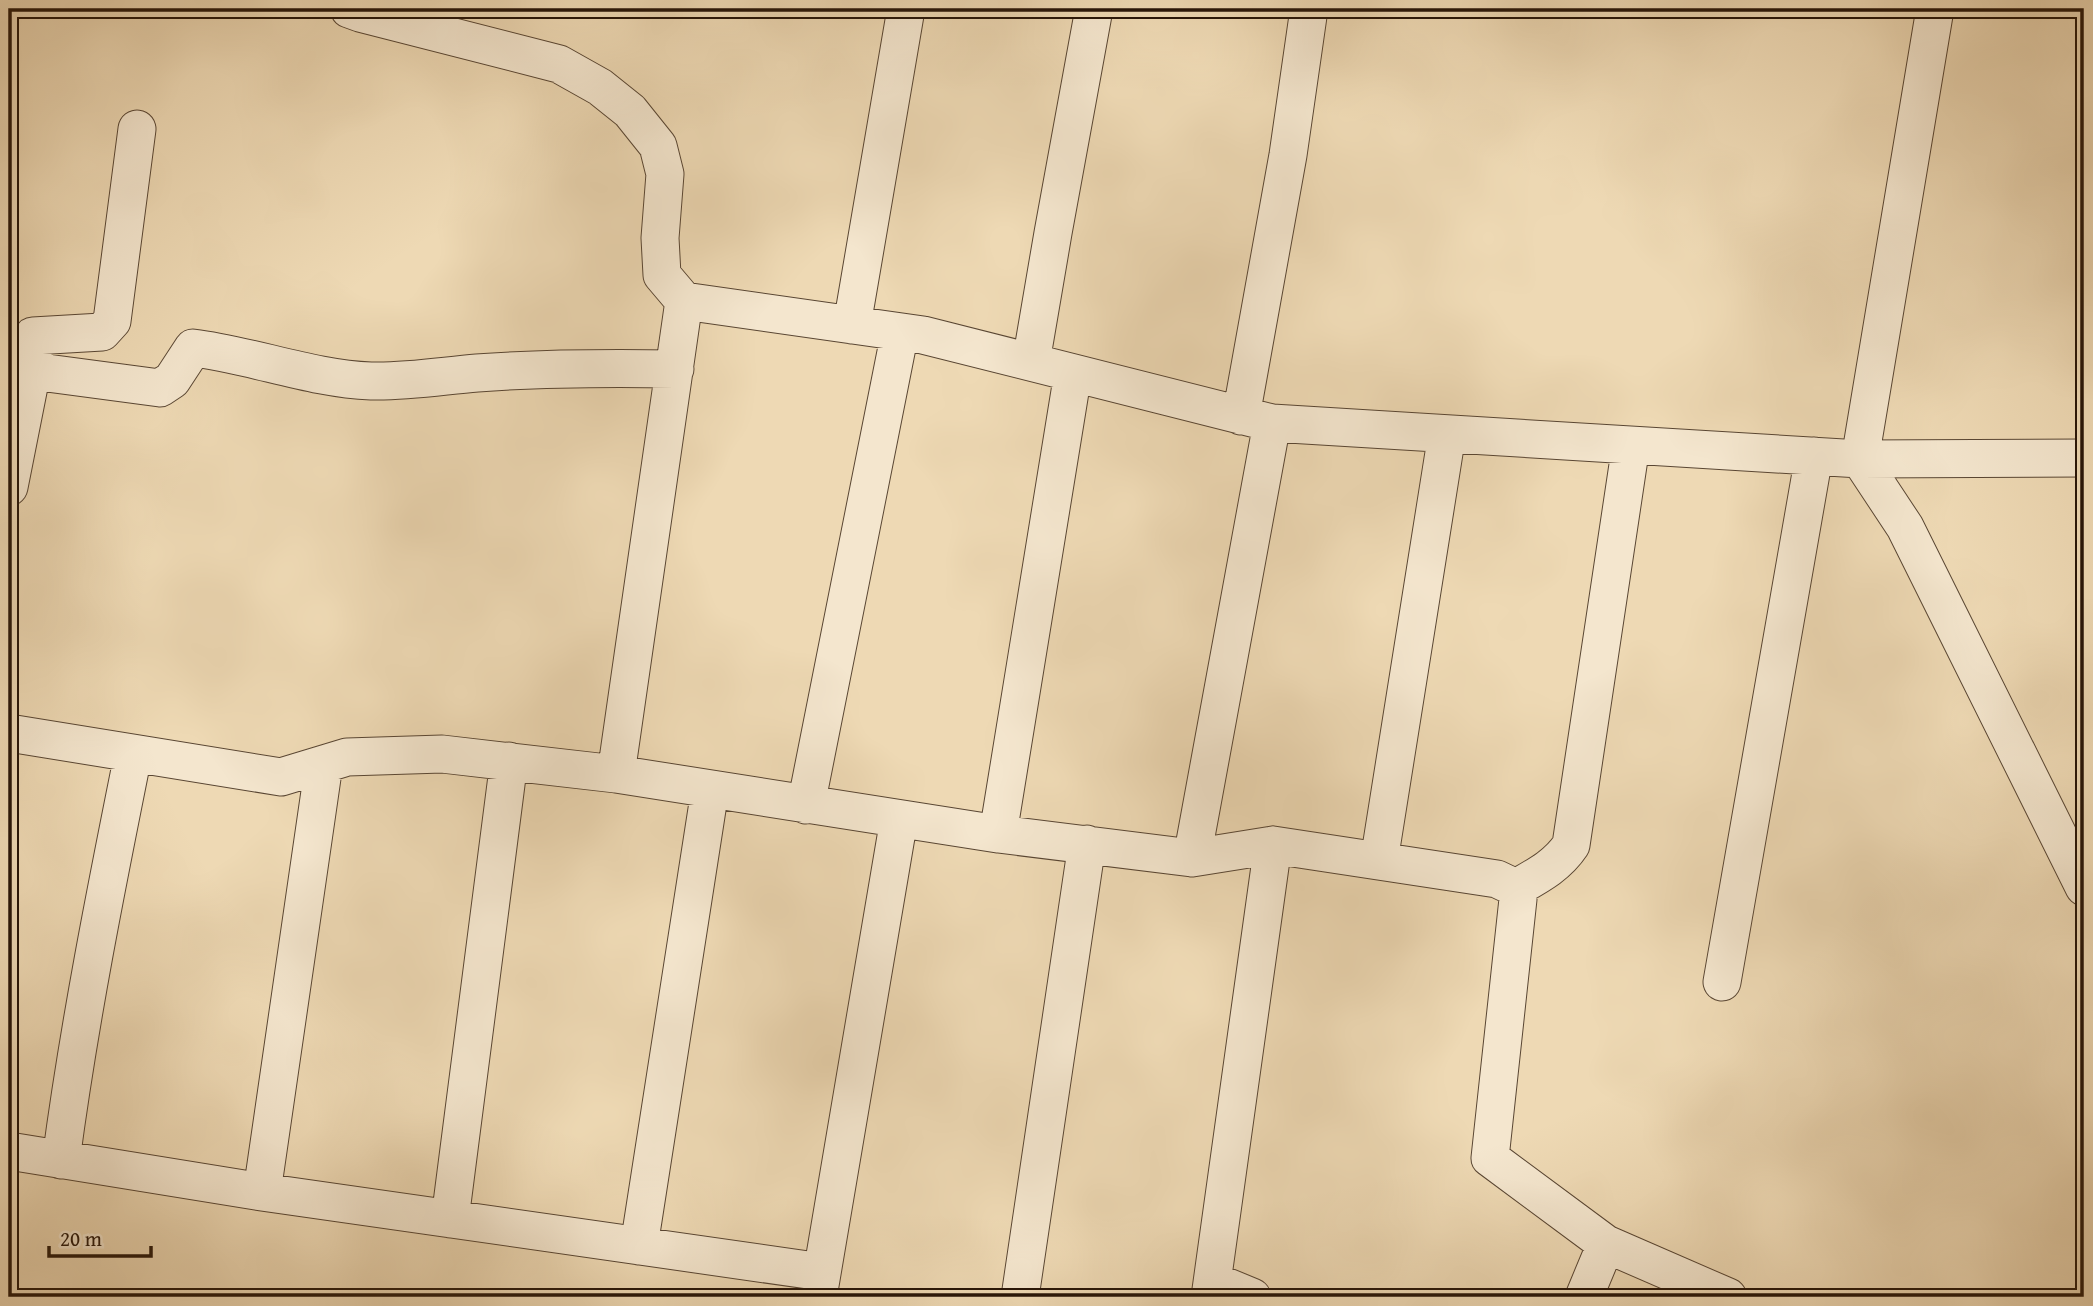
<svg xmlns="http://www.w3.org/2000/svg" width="2093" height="1306" viewBox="0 0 2093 1306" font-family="'Gentium Book Plus',serif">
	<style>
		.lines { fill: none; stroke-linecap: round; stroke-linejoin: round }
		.minor-casing { stroke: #594633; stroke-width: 39 }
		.minor { stroke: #f4e6ce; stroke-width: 37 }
	</style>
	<rect width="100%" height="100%" fill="#eed9b4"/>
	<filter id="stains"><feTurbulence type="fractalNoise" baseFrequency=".00286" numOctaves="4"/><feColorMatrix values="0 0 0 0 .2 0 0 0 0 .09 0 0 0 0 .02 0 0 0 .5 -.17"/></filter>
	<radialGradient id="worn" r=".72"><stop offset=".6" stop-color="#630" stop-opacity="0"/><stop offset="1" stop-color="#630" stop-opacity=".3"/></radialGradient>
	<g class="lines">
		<defs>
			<path id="minor" d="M349,9l11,4 199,51 41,23 30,24 28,35 7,28 -5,64 2,37 22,26 239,34 349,88 588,36 224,-1
				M1935,9l-75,450 45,68 179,360
				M852,325l54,-316
				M9,347l13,13 25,13 113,15 12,-8 21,-32c59,7 119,31 178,33 36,1 71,-5 106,-8 66,-5 132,-5 198,-4
				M22,360l11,-24 69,-4 10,-11 25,-192
				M1031,362l22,-129 41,-224
				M1241,416l47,-261 21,-146
				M9,487l24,-121
				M9,733l272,44 66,-20 95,-3 174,20 382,60 194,24 81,-13 224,34 19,9 2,11 -28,259 116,86 122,53
				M616,774l68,-473
				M806,805l94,-473
				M998,834l75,-461
				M1192,858l80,-435
				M1379,861l68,-427
				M1516,888c21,-12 41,-22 55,-43l60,-400
				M1722,982l92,-526
				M9,1151l253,41 560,80
				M61,1160c18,-136 45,-271 72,-405
				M262,1192l62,-428
				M450,1219l59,-458
				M639,1246l71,-456
				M1213,1281l39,16
				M818,1297l81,-478
				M1020,1297l67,-453
				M1210,1297l63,-452
				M1584,1297l22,-53"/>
		</defs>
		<use href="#minor" class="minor-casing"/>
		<use href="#minor" class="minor"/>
	</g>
	<rect width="2093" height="1306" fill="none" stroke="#eed9b4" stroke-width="35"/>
	<rect x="10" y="10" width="2072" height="1285" fill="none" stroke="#271508" stroke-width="3.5"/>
	<rect x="18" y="18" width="2058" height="1271" fill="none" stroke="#271508" stroke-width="2"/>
	<path d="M49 1246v10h102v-10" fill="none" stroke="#271508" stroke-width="3.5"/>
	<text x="60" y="1246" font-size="21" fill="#271508" stroke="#f4e6ce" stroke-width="5" paint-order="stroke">20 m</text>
	<rect width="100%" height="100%" filter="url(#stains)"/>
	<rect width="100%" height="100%" fill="url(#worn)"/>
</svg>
